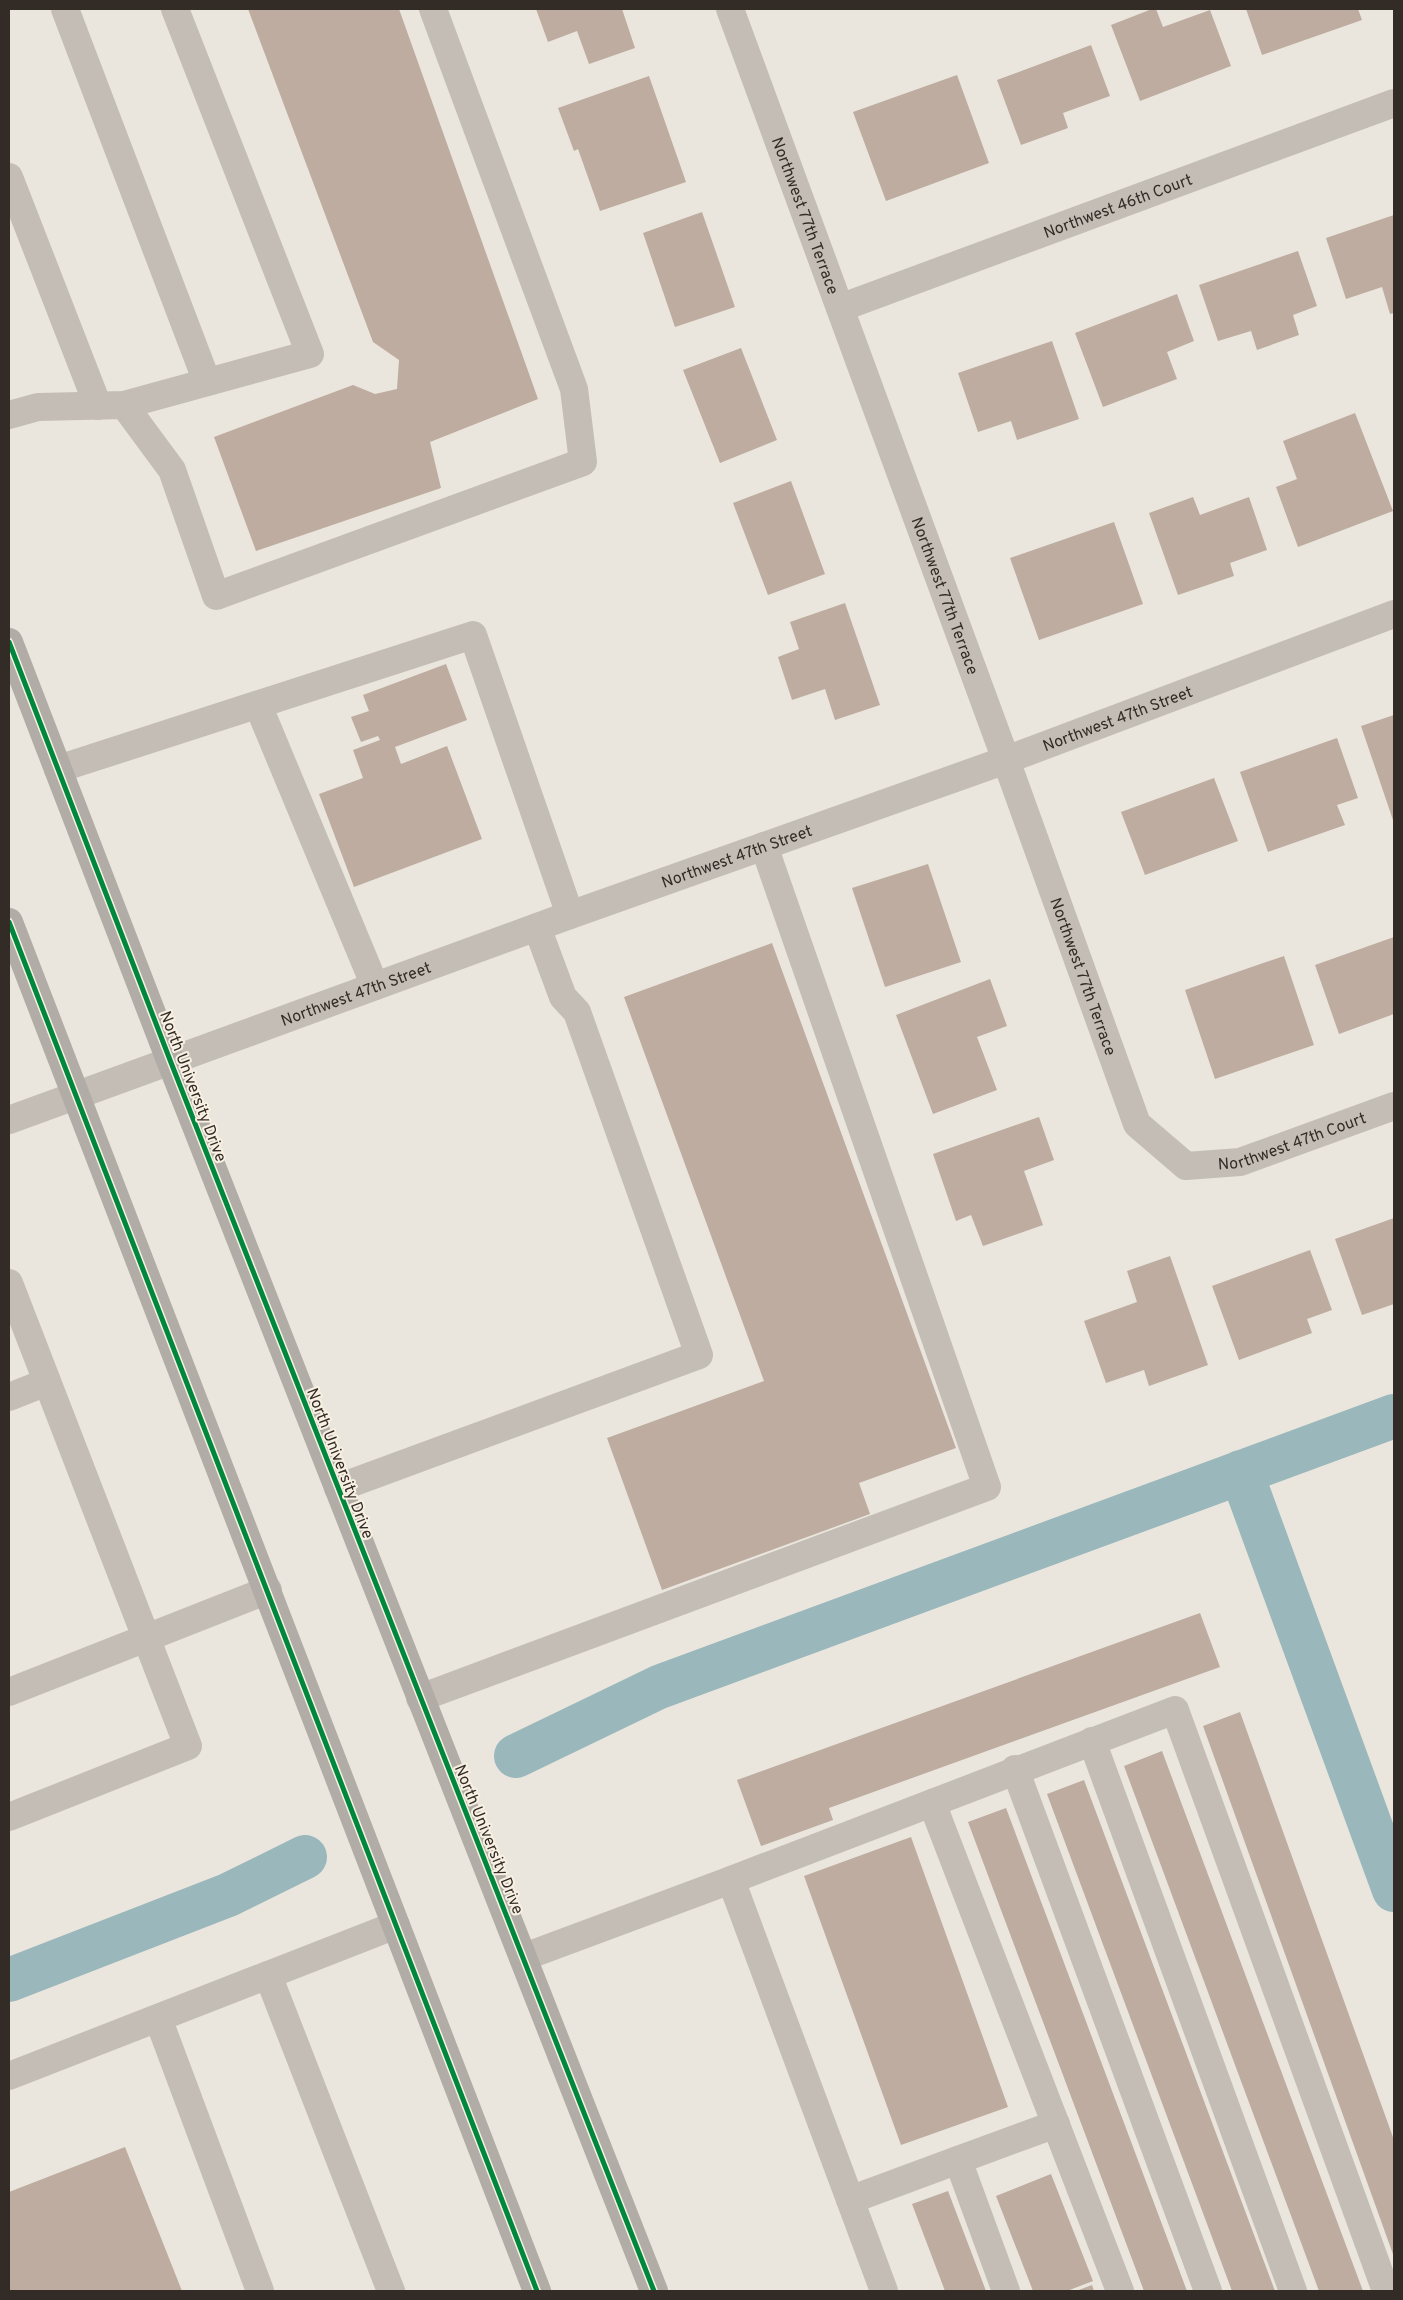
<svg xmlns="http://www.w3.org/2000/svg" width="1403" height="2300" viewBox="0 0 1403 2300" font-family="Overpass,sans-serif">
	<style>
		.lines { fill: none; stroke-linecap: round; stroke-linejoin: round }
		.canal { stroke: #9ab8bb; stroke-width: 44 }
		.building { fill: #bdac9f }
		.minor { stroke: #c3bdb6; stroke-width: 28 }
		.major { stroke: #b1aca6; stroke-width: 28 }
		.cycleway-casing { stroke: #f8f1e3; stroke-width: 8 }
		.cycleway { stroke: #00873e; stroke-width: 5 }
		.labels { text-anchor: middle; stroke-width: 4; stroke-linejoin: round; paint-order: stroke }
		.street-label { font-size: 16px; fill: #332b25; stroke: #f8f1e3 }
	</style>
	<rect width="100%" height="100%" fill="#eae6dd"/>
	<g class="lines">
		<path class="canal" d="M1241,1472l153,418
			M516,1756l143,-69 735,-271
			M9,1980l219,-85 77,-38"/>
	</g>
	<path class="building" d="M248,9h151l139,390 -108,43 11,46 -185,63 -42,-114 139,-52 22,9 22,-5 2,-29 -26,-18z
		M536,9h86l13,39 -46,16 -12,-33 -29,11z
		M1152,9h4l7,18 47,-17 21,56 -91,35 -29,-76z
		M1246,9h112l4,11 -100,35z
		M1091,45l19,51 -47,17 5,15 -47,17 -24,-65z
		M957,75l32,88 -103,38 -33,-89z
		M649,76l37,106 -86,29 -22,-62 -4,2 -16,-43z
		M702,212l33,95 -60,20 -32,-94z
		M1394,215v98l-4,1 -8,-27 -36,12 -20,-61z
		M1298,251l19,55 -24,9 6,20 -42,15 -6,-19 -33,10 -19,-56z
		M1177,294l17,47 -27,11 10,27 -74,28 -28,-74z
		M1052,341l27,78 -62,21 -6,-19 -33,11 -20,-59z
		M741,348l36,92 -57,23 -37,-93z
		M1355,413l38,98 -95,36 -22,-60 21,-8 -14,-38z
		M791,481l34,93 -57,21 -35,-92z
		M1193,497l7,18 49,-18 18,53 -37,13 4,13 -56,19 -29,-82z
		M1114,522l29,82 -104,36 -29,-82z
		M845,603l35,102 -45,15 -10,-31 -33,11 -14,-43 21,-8 -9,-27z
		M446,664l21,56 -72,27 6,17 46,-18 35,93 -128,48 -35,-93 44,-16 -10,-28 27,-10 -2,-4 -17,6 -10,-25 18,-6 -6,-16z
		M1394,715v108l-33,-97z
		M1337,738l21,60 -21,7 8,20 -77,27 -28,-80z
		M1214,778l24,63 -93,34 -24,-63z
		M928,864l33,98 -76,25 -33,-99z
		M1394,937v77l-55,20 -24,-69z
		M772,943l184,505 -97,35 11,31 -208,76 -55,-152 157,-57 -140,-384z
		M1284,956l30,89 -99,34 -30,-89z
		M990,979l17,47 -30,11 20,53 -64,24 -37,-99z
		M1039,1117l15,43 -30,11 19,54 -60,21 -12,-31 -15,6 -23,-67z
		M1394,1218v86l-32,11 -27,-76z
		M1310,1250l22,60 -25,9 5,14 -73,27 -27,-74z
		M1170,1256l38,109 -59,21 -5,-16 -38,13 -22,-62 53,-19 -10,-31z
		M1200,1613l20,54 -391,141 4,12 -72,26 -24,-66z
		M1240,1712l154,428v117l-191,-531z
		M1162,1751l201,540h-44l-195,-525z
		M1084,1780l191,511h-43l-185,-497z
		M1006,1808l181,483h-43l-176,-469z
		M911,1837l97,270 -107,38 -97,-269z
		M125,2147l57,144h-173v-99z
		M1051,2174l42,107 -26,10h-34l-37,-95z
		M948,2191l38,100h-41l-33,-87z
		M1092,2285l2,6h-18z"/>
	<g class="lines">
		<g class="minor">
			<path d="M65,9l142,373"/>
			<path id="s1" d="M730,9l276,751 131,364 49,42 54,-4 154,-56"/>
			<path d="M9,177l89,229"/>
			<path id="s2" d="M840,308l554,-205"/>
			<path d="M124,405l48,65 44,126 367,-134 -9,-73 -141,-380"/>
			<path d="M9,415l29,-8 86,-2 186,-51 -135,-345"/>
			<path d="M258,705l117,281"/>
			<path d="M58,769l415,-134 97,280"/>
			<path id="s3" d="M9,1120l561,-205 436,-155 388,-146"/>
			<path d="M9,1283l179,463 -179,71"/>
			<path d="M9,1397l38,-15"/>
			<path d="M338,1488l361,-133 -122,-343 -14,-15 -26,-70"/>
			<path d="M9,1692l259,-102"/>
			<path d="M420,1698l567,-211 -223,-641"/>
			<path d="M1092,1741l201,550"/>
			<path d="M1015,1769l193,522"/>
			<path d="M932,1803l188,488"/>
			<path d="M731,1880l444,-170 211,581"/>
			<path d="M524,1957l207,-77 153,411"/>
			<path d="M268,1975l123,316"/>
			<path d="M158,2018l102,273"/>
			<path d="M9,2076l387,-151"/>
			<path d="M958,2160l98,-36"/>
			<path d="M850,2200l108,-40 48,131"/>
		</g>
		<path class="major" d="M9,642l161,418 484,1231
			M9,922l528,1369"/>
		<defs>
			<path id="cycleway" d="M9,642l161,418 484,1231
				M9,922l528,1369"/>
		</defs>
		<use href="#cycleway" class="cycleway-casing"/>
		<use href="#cycleway" class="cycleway"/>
	</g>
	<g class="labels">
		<g class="street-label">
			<text dy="6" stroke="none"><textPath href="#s2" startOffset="296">Northwest 46th Court</textPath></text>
			<text dy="6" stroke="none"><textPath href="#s1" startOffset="220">Northwest 77th Terrace</textPath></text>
			<text dy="6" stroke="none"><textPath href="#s1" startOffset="625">Northwest 77th Terrace</textPath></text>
			<text dy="6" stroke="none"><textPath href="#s3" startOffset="1179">Northwest 47th Street</textPath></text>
			<text dy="6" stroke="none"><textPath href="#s3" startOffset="774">Northwest 47th Street</textPath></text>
			<text dy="6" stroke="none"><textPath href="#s1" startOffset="1030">Northwest 77th Terrace</textPath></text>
			<text dy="6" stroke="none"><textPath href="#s3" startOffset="369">Northwest 47th Street</textPath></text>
			<text transform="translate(194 1086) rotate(69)" y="6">North University Drive</text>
			<text dy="6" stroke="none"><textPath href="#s1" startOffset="1361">Northwest 47th Court</textPath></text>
			<text transform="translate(341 1463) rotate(69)" y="6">North University Drive</text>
			<text transform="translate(490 1839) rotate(68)" y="6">North University Drive</text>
		</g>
	</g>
	<rect width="1403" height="2300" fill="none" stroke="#332b25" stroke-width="20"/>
</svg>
